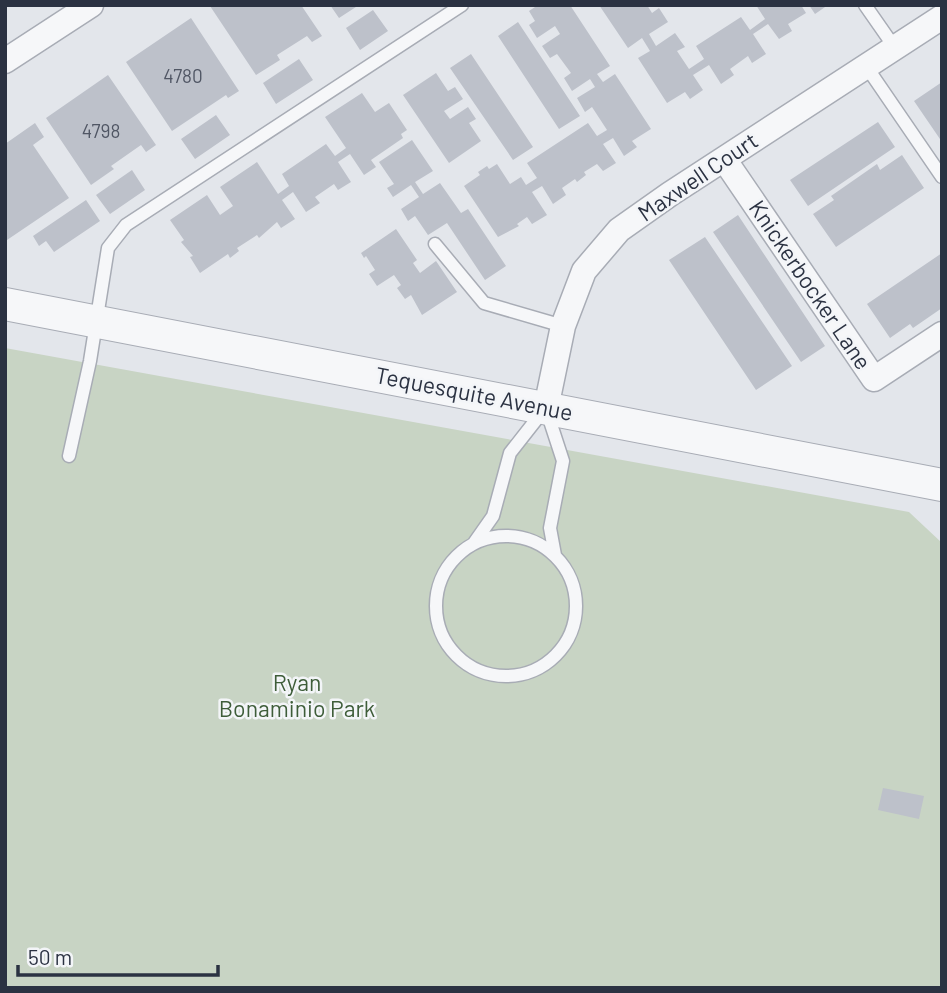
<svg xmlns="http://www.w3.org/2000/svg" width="947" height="993" viewBox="0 0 947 993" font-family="Barlow,sans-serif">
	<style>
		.green { fill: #c8d4c4 }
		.building { fill: #bdc1ca }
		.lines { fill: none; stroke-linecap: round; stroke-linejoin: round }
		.service-casing { stroke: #a8acb5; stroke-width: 15 }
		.minor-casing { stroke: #a8acb5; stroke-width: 27 }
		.tertiary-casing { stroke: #a8acb5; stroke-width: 34 }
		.service { stroke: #f6f7f9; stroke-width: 12 }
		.minor { stroke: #f6f7f9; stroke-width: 24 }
		.tertiary { stroke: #f6f7f9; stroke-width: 32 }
		.labels { text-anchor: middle; stroke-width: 5; stroke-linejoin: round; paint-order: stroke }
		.number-label { font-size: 19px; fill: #505664 }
		.street-label { font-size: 23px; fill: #2b3242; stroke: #f3f5f8 }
		.park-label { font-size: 23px; fill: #3e5d39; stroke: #f3f5f8 }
	</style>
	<rect width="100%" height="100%" fill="#e3e6eb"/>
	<path class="green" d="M5,348l904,164 33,31v445h-937z"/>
	<path class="building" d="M212,5h89l21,31 -10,6 -5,-6 -30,19 3,5 -24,15 -46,-69z
		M330,5h29l-20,13z
		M538,5h32l40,61 -13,8 6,8 12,-8 36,55 -19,12 5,6 -13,9 -11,-18 -10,6 13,19 -13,8 -6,-7 -13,8 2,3 -9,7 -2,-3 -13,9 4,7 -13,9 -11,-18 -10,6 15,23 -15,9 -5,-7 -10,7 2,2 -21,11 -34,-51 16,-11 -2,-3 9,-6 2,3 8,-5 13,20 11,-7 5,8 11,-7 -10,-15 61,-40 9,13 10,-6 -15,-23 -7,5 -8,-14 18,-11 -5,-8 -18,12 -8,-13 7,-5 -14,-19 -7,4 -8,-12 18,-12 -5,-8 -18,12 -8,-13 6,-4 -6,-10z
		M599,5h48l5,8 7,-5 9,14 -19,12 7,12 19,-13 10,14 -8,4 12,18 15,-10 -8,-13 45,-29 9,13 15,-11 -9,-14h45l5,8 -18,11 4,7 -13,8 -11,-15 -15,10 13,20 -14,9 -4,-7 -18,13 4,6 -13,9 -12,-19 -16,10 10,15 -13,9 -5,-7 -18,11 -29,-45 12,-7 -8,-13 -14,10z
		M809,5h19l-13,9z
		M373,10l15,21 -28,19 -14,-22z
		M191,18l48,73 -11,7 -2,-3 -54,36 -46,-69z
		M518,22l62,94 -21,13 -61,-93z
		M471,54l62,93 -20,13 -63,-92z
		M299,59l14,21 -37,24 -13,-21z
		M436,73l12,18 7,-4 8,12 -19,12 6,8 18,-12 8,12 -7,4 12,18 -32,22 -46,-68z
		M108,75l48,70 -10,7 -5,-7 -30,21 3,3 -23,16 -45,-67z
		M942,82v60l-28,-41z
		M362,93l13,19 14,-9 18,27 -6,4 2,4 -32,22 5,7 -12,8 -14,-21 -12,8 13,20 -13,8 -4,-6 -19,13 5,6 -14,9 -13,-20 -11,8 13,19 -14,9 -4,-6 -18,16 -2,-3 -20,13 2,3 -9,7 -2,-4 -28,19 -10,-16 3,-1 -12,-14 3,-2 -14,-20 37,-25 13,20 13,-9 -13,-19 37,-25 21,32 11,-8 -7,-12 44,-30 9,12 11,-8 -21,-31z
		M216,115l14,20 -35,24 -14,-20z
		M878,122l17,25 -87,59 -18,-26z
		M35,123l9,14 -11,8 36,53 -62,42 -2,-3v-87l2,-1 -2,-5z
		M412,140l21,31 -18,11 8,12 17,-11 21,30 7,-4 38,57 -21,14 -38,-57 -19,12 -13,-19 -7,5 -7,-12 18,-12 -8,-12 -18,12 -6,-9 7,-4 -15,-22z
		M902,155l22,33 -88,59 -23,-33 21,-14 -3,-4 46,-32 3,6z
		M132,170l13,20 -35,24 -14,-19z
		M86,200l14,21 -46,31 -8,-11 -7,5 -6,-10z
		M738,215l87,131 -24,16 -88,-130z
		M396,229l21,31 -4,3 7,10 16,-12 21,31 -35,23 -11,-20 -6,4 -8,-11 4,-3 -7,-10 -17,11 -8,-12 6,-4 -9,-14 -2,2 -3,-5z
		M705,237l87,129 -36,24 -87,-130z
		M942,253v55l-29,20 -3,-4 -20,14 -23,-34z
		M883,788l41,8 -5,23 -41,-9z"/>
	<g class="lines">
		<defs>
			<path id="service" d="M865,5l30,43
				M866,66l76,111
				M435,244l49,59 79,23
				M547,412l16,49 -13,67 5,27
				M69,456l21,-95 18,-113 18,-23 336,-220
				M436 606a70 70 0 1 1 140 0a70 70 0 1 1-140 0Z
				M474,543l19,-27 17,-63 33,-42"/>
			<path id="minor" d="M5,61l86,-56
				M724,159l150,220 68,-45
				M546,408l17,-82 21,-55 35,-41 51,-36 272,-177"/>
			<path id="tertiary" d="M5,304l937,181"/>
		</defs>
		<use href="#service" class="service-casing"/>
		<use href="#minor" class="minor-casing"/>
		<use href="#tertiary" class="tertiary-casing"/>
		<use href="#service" class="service"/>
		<use href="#minor" class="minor"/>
		<use href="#tertiary" class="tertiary"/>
	</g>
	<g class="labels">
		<g class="number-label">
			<text x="183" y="83">4780</text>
			<text x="101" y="138">4798</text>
		</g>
		<g class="street-label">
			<text transform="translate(698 177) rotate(-34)" y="8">Maxwell Court</text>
			<text transform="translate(810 285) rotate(56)" y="8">Knickerbocker Lane</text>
			<text transform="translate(474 394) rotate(11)" y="8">Tequesquite Avenue</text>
		</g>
		<g class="park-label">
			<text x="297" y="691">Ryan<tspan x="297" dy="26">Bonaminio Park</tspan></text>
		</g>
	</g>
	<rect width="947" height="993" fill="none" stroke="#2b3242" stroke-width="14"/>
	<path d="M18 965v10h200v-10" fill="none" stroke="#2b3242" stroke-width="3.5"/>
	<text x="28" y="965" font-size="21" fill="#2b3242" stroke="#f3f5f8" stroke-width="5" paint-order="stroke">50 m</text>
</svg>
